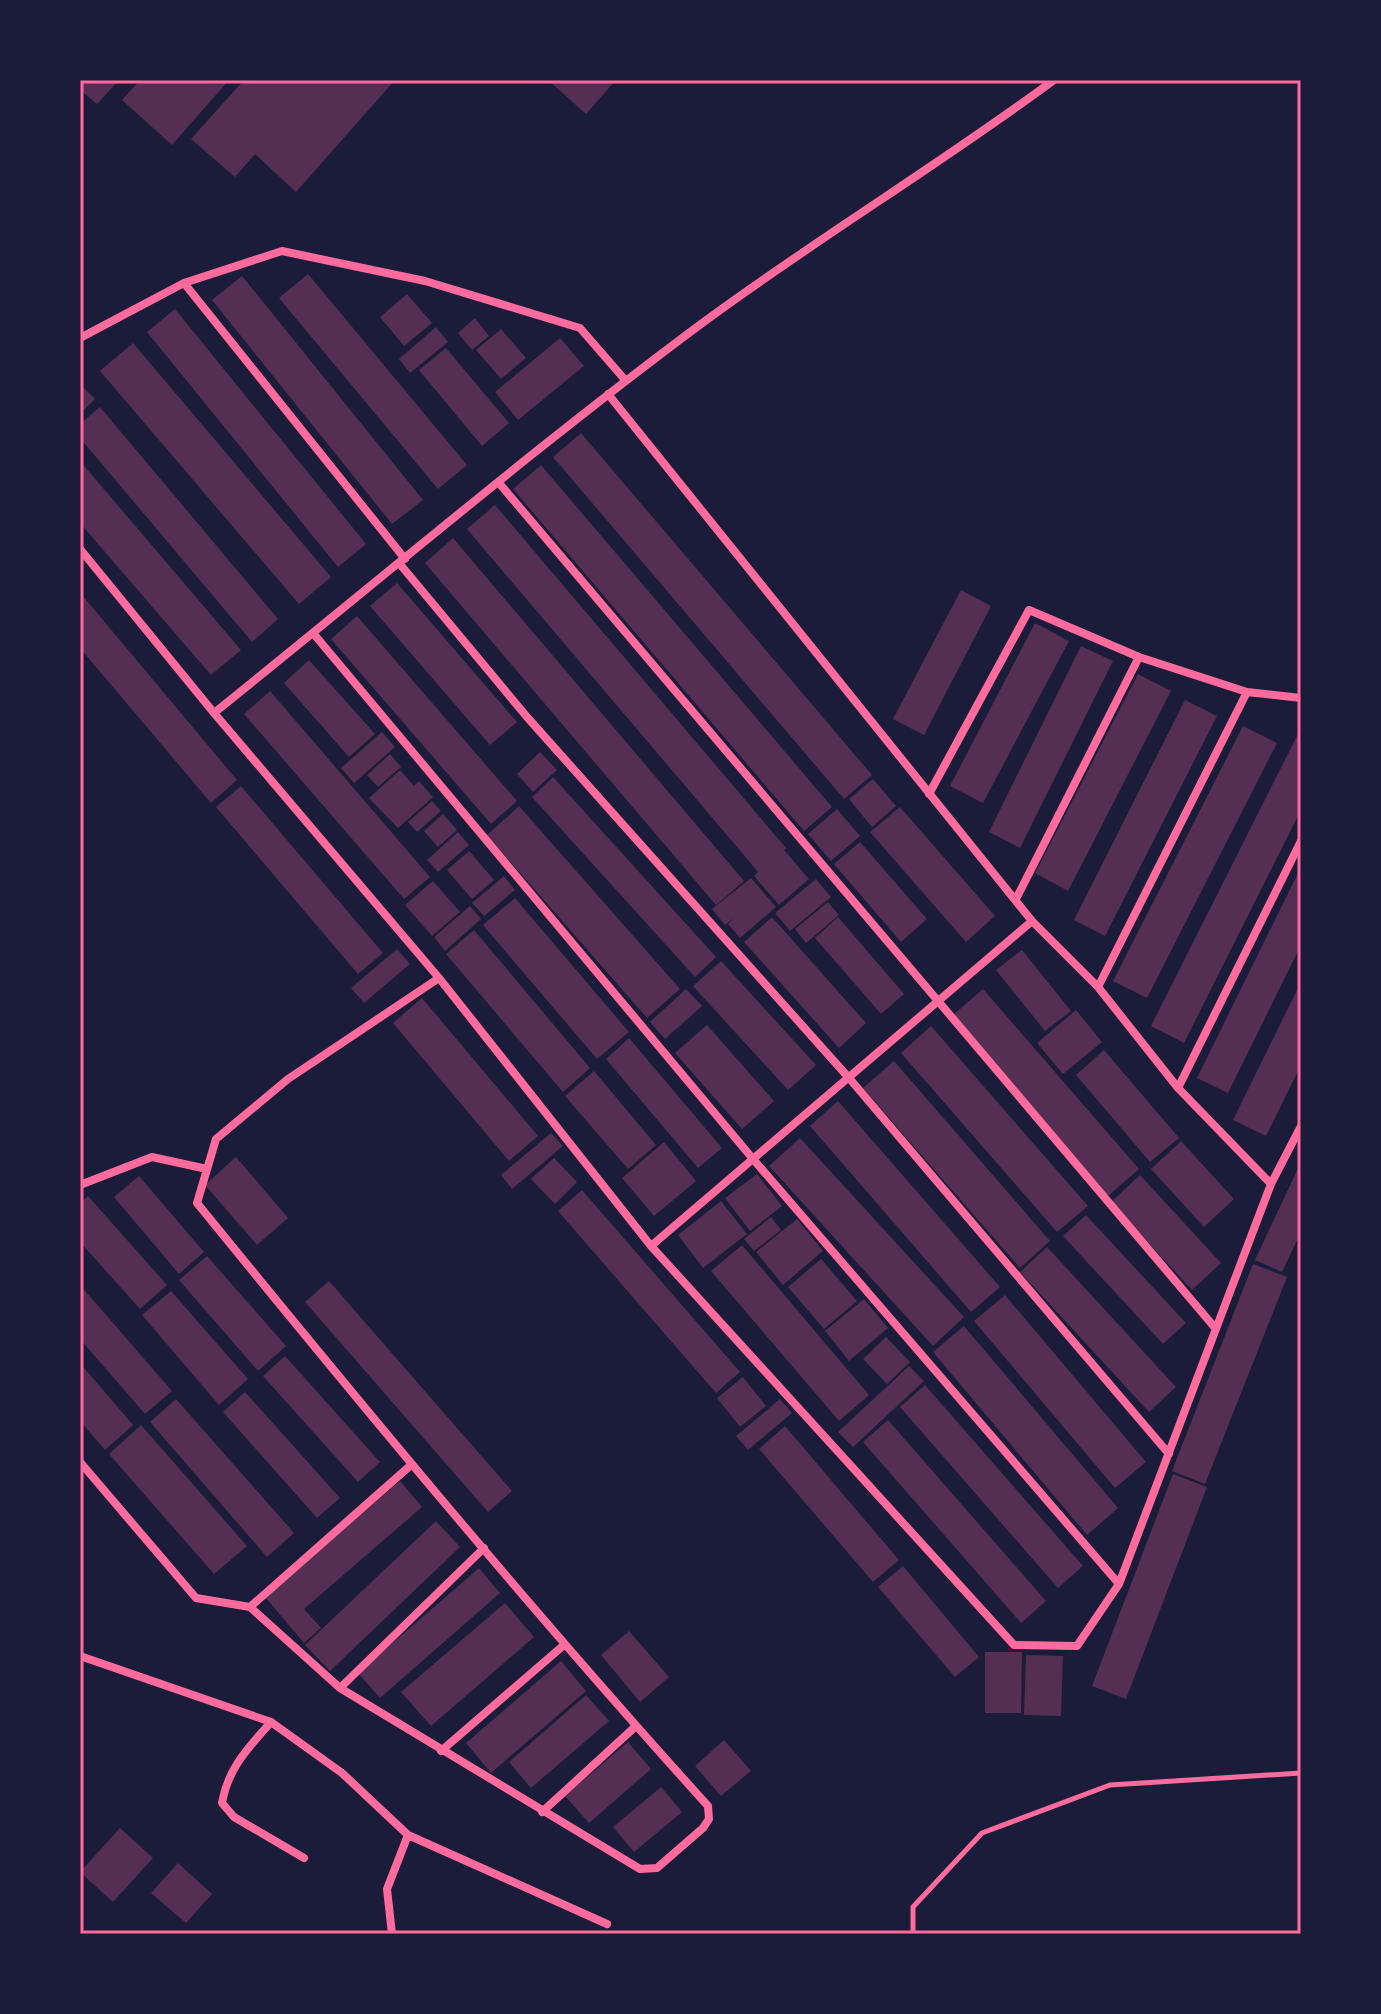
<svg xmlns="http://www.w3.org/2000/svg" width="1381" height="2014" viewBox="0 0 1381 2014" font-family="'Public Sans',sans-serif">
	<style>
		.building { fill: #542f53 }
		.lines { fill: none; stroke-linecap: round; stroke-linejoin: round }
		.path { stroke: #ff6b9d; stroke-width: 5 }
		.minor { stroke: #ff6b9d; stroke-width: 8 }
		.neatline { fill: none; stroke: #ff6b9d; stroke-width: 3 }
	</style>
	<rect width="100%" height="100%" fill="#1b1b3a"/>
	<path class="building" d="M80,80h39l-22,24 -17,-14z
		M140,80h89l-57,65 -50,-45z
		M244,80h151l-99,112 -41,-38 -20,23 -44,-38z
		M548,80h68l-30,34z
		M308,274l159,191 -29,24 -159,-191z
		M242,276l181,224 -31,24 -180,-224z
		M407,294l25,29 -28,23 -24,-29z
		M175,309l191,235 -28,23 -191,-235z
		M475,318l14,18 -17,14 -14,-17z
		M436,327l12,15 -38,31 -11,-14z
		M501,329l25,29 -25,21 -25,-29z
		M560,338l24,28 -66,54 -23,-28z
		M133,343l198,234 -32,27 -199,-233z
		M446,348l63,75 -27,23 -63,-76z
		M80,384l15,15 -15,15z
		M100,407l178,212 -26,23 -172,-204v-14z
		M581,433l291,342 -28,24 -291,-342z
		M80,461l161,189 -30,25 -131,-152z
		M541,465l291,342 -28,24 -291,-342z
		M495,505l291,343 -2,2 25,29 -30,26 -25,-29 4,-4 -15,-18 -276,-325z
		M453,538l291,343 -28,24 -291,-342z
		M397,583l120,139 -27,23 -120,-139z
		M961,590l30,16 -67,129 -31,-16z
		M82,595l155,185 -26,23 -131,-155v-51z
		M357,616l160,185 -26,23 -160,-185z
		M1035,623l34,18 -86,162 -33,-17z
		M1081,646l32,15 -93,187 -31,-16z
		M309,660l66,74 -26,23 -65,-74z
		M1138,674l33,17 -103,200 -33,-18z
		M270,691l160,186 -26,22 -160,-185z
		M1185,700l32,16 -112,220 -31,-16z
		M1243,726l34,17 -130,255 -34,-17z
		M1301,728v82l-117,233 -33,-17z
		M382,732l13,15 -41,36 -13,-15z
		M540,752l17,18 -24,22 -16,-18z
		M390,754l11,13 -23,20 -11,-12z
		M400,770l14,16 5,-5 14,16 -35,31 -29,-30z
		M553,777l163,180 -21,20 -163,-180z
		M873,779l23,27 -24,21 -23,-28z
		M241,786l142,167 -25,21 -142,-167z
		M432,801l9,10 -24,21 -9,-10z
		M519,806l161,183 -33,29 -160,-183z
		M900,807l95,109 -29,26 -96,-110z
		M837,809l23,27 -29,25 -23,-27z
		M443,814l14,16 -19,17 -14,-16z
		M458,832l11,13 -31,27 -11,-12z
		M860,842l67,77 -26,23 -67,-78z
		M469,851l25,29 -22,19 -25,-29z
		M1301,867v78l-73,148 -31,-15z
		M504,876l11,14 -31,26 -12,-13z
		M751,878l25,29 -36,31 -12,-14 6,-6 -9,7 -13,-16z
		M816,879l15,18 -41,34 -15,-18z
		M433,881l27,31 -28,24 -27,-31z
		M515,898l114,134 -32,27 -114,-134z
		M828,902l11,13 -33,28 -11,-14z
		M470,906l11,13 -36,32 -11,-14z
		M772,917l94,106 -27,25 -95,-106z
		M838,917l66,77 -23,20 -66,-76z
		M474,930l116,138 -27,24 -117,-138z
		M397,949l13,15 -46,39 -13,-15z
		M1022,950l49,61 -26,20 -49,-61z
		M721,961l95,104 -28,25 -95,-104z
		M1301,982v83l-35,71 -33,-16z
		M686,989l16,17 -37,33 -15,-17z
		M983,989l156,180 -31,27 -156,-180z
		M422,998l116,138 -29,25 -116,-138z
		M1076,1010l26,32 -39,32 -26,-31z
		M707,1025l67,76 -32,28 -67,-76z
		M931,1026l157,180 -31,26 -156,-179z
		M629,1038l93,110 -24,20 -92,-109z
		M1104,1050l75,88 -29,24 -74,-87z
		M894,1061l156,180 -30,27 -157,-180z
		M594,1071l62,74 -28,24 -63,-73z
		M838,1101l162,186 -29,25 -161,-186z
		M551,1133l12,13 -51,43 -11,-14z
		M800,1138l164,179 -31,29 -164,-180z
		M1181,1141l53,58 -30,28 -53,-58z
		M664,1142l32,39 -42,35 -32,-38z
		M236,1157l52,61 -31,27 -52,-60z
		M554,1158l23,24 -22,22 -24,-25z
		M1301,1162v70l-19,40 -27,-12z
		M757,1174l25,32 -32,25 -25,-33z
		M1140,1175l81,88 -29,27 -81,-88z
		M139,1176l65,76 -25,22 -65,-77z
		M582,1190l158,182 -24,21 -158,-182z
		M88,1196l79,89 -27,24 -60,-67v-39z
		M721,1201l26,33 -44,34 -25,-33z
		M1086,1215l100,108 -23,21 -100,-108z
		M771,1217l10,13 -27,21 -10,-12z
		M797,1219l26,32 -40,34 -27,-33z
		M742,1245l127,150 -30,26 -128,-150z
		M1047,1247l129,140 -27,25 -129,-140z
		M207,1256l79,90 -28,25 -79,-91z
		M821,1259l36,42 -33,28 -36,-42z
		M1253,1264l34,13 -82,207 -33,-13z
		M329,1281l183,210 -24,21 -183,-210z
		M80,1285l92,106 -27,23 -65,-75z
		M171,1291l77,88 -29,26 -77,-90z
		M1005,1295l141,167 -31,26 -141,-167z
		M864,1299l24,29 -39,33 -24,-30z
		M964,1326l154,182 -31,27 -154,-183z
		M886,1337l24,25 -23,22 -24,-25z
		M285,1356l95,106 -22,20 -95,-106z
		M80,1363l53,62 -28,25 -25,-29z
		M909,1366l15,15 -71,66 -15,-15z
		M743,1377l23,29 -26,21 -23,-29z
		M925,1385l158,181 -25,22 -158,-181z
		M245,1392l95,106 -23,20 -94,-106z
		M176,1399l118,134 -27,24 -117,-135z
		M780,1399l12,14 -44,37 -12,-14z
		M888,1420l158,181 -25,22 -158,-181z
		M141,1425l106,121 -33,28 -105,-120z
		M785,1426l114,134 -26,22 -114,-133z
		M1173,1474l34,13 -81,212 -34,-13z
		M400,1481l22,26 -118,102 17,19 -17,15 -39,-46z
		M436,1521l24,26 -130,124 -25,-26z
		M903,1566l76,91 -24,20 -77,-90z
		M479,1568l21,25 -120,105 -22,-25z
		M505,1603l29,34 -103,89 -30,-34z
		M629,1631l40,46 -29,25 -39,-47z
		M985,1652h37l-1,61h-36z
		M1026,1655l37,1 -2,60 -37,-1z
		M561,1661l25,30 -95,82 -25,-30z
		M586,1695l23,26 -78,67 -22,-26z
		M724,1740l27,31 -30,25 -26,-30z
		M628,1742l23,27 -62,54 -24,-27z
		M661,1787l21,25 -48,40 -21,-25z
		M120,1828l33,30 -40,44 -33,-30z
		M178,1863l34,31 -26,29 -35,-30z"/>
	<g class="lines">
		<path class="path" d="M913,1934v-27l69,-74 128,-48 191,-12"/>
		<path class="minor" d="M184,283l221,276
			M80,338l104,-55 98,-32 143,30 155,47 46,53
			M608,394l424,527 66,66 80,101 93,96
			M499,483l717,846
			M80,549l134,164 225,265 212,268 363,399 63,1 42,-62 152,-400 30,-58
			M399,563l128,154 322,361 320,376
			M313,633l440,526 366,425
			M214,713c162,-130 320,-265 487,-389 115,-85 238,-159 353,-244
			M929,794l100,-184 110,47 108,35 54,6
			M1016,899l123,-242
			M1098,987l149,-295
			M1178,1088l123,-247
			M80,1185l72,-28 55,12
			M651,1246l381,-325
			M80,1462l116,136 54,9
			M411,1465l-161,142 90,81 300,181 17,-1 46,-40 6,-9 -1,-13c-177,-196 -345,-399 -511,-603l19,-64 72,-60 151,-101
			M80,1656l191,66 71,51 66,62 199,89
			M340,1688l144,-140
			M271,1722c-23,26 -43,46 -49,81l12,14 70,41
			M441,1751l123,-106
			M542,1812l94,-86
			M392,1934l-5,-45 21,-54"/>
	</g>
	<rect width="1381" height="2014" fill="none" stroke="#1b1b3a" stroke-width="164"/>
	<rect x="82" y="82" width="1217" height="1850" class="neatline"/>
</svg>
